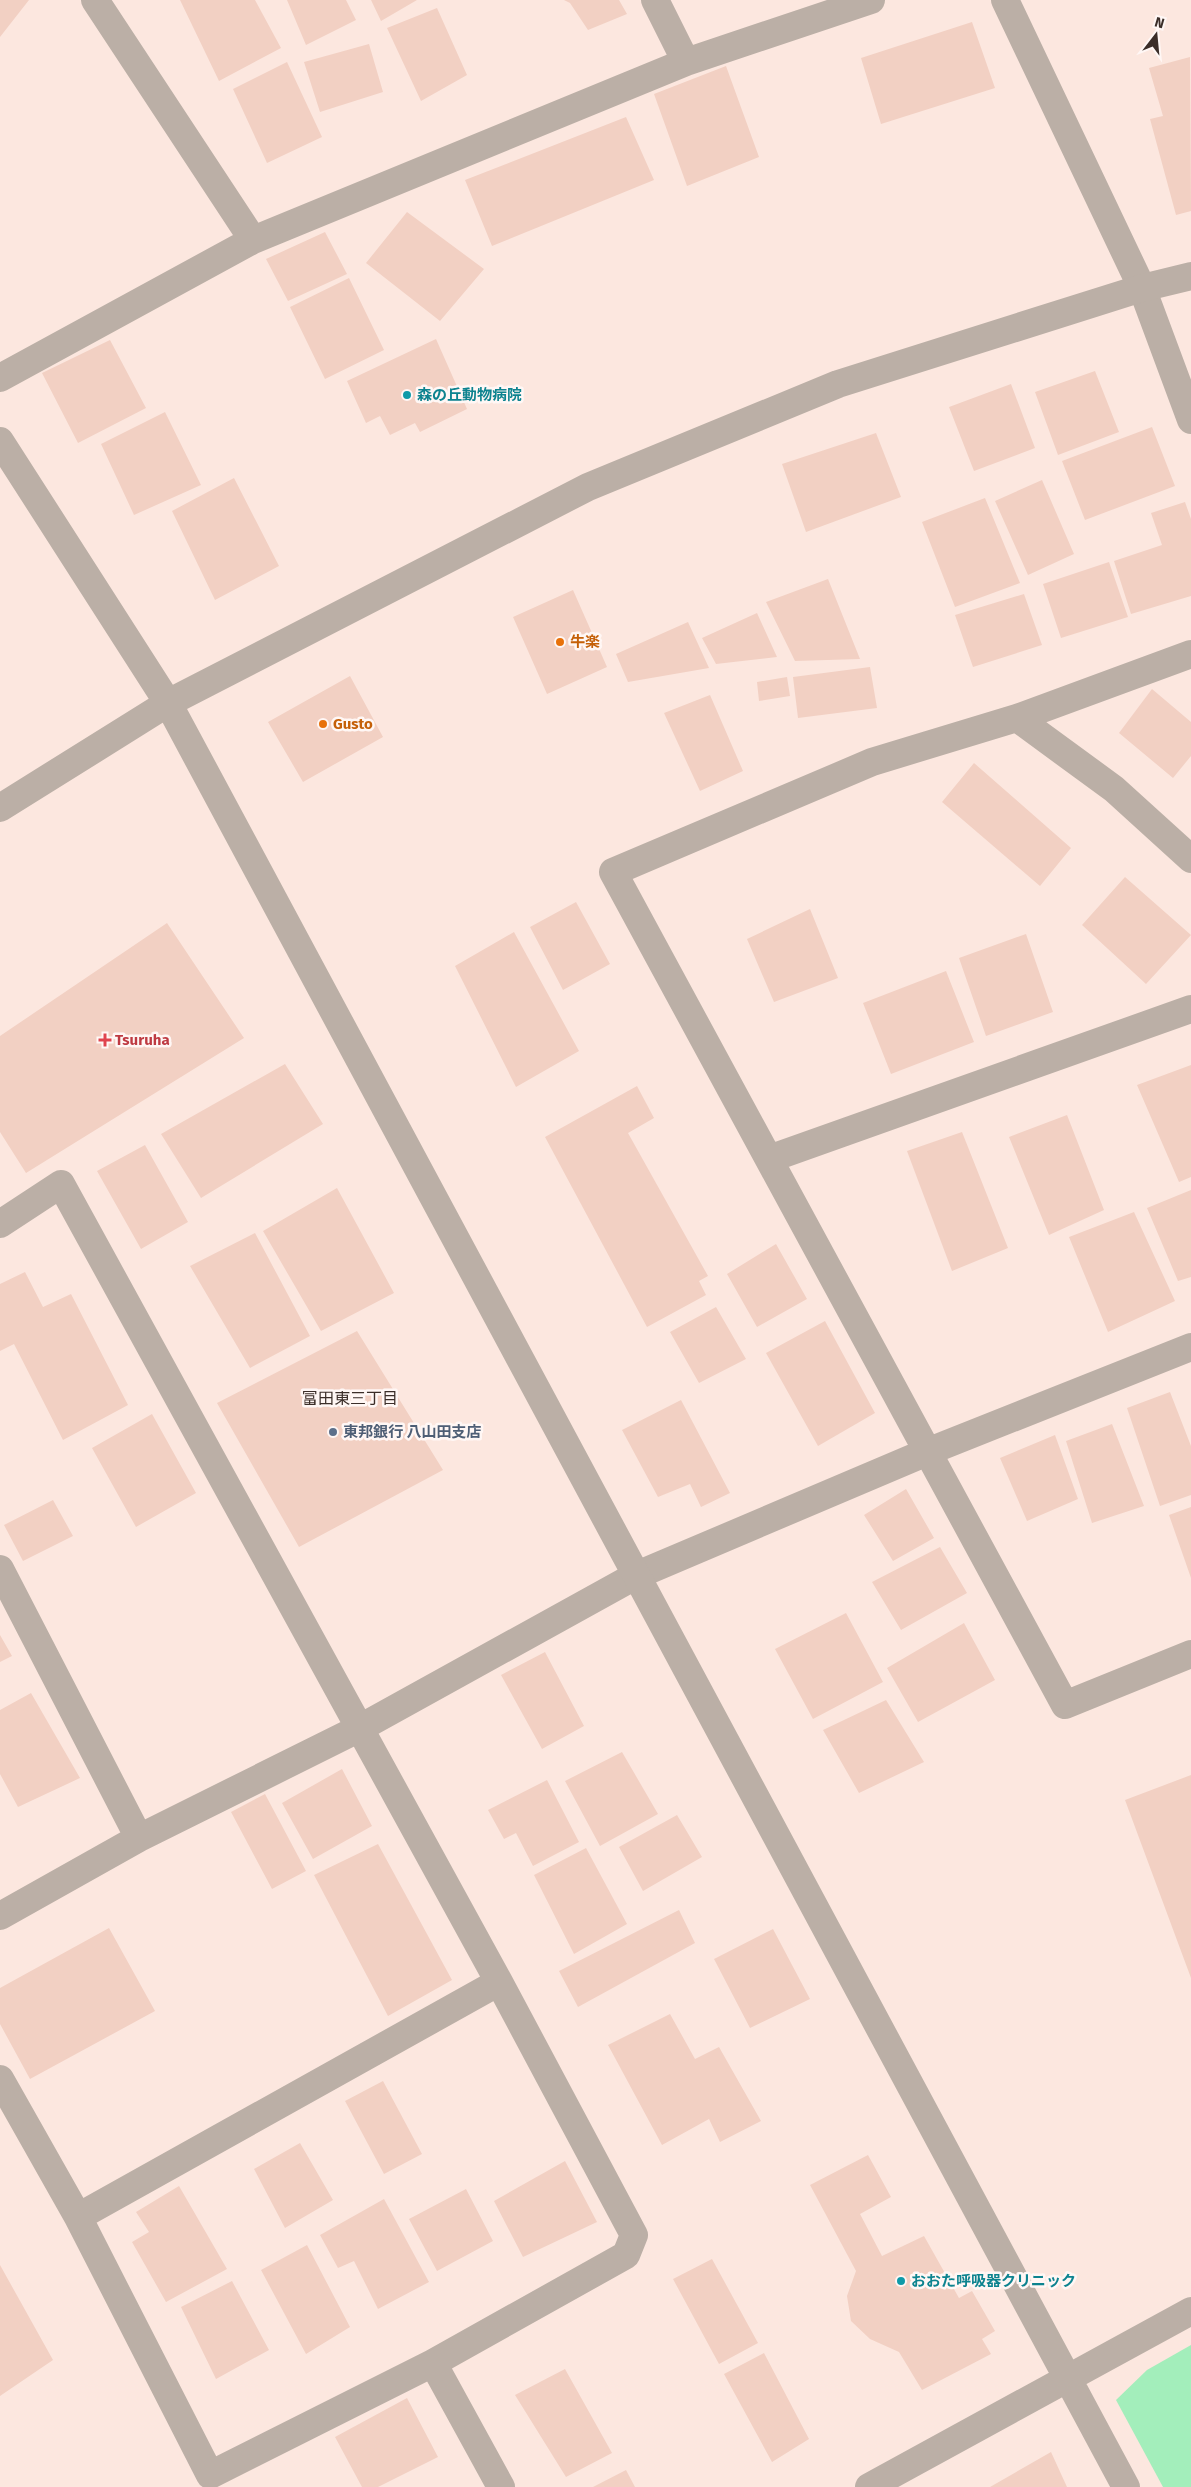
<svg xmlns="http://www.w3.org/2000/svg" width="1191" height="2487" viewBox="0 0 1191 2487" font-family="'Fira Sans','Noto Sans JP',sans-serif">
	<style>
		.green { fill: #a3eebb }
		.building { fill: #f2d0c3 }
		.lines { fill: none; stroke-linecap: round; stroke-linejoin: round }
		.minor { stroke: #bbafa6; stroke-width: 28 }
		.tertiary { stroke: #bbafa6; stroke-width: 28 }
		.culture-dot { fill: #0f9aa8; stroke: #fff7f5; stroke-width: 2 }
		.food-dot { fill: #e8710a; stroke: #fff7f5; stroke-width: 2 }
		.health-dot { fill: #e0444e; stroke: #fff7f5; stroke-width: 2 }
		.service-dot { fill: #5c6f8a; stroke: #fff7f5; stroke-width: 2 }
		.labels { text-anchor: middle; stroke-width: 5; stroke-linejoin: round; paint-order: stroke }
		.culture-label { font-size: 15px; font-weight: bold; fill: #0d838f; stroke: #fff7f5; text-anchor: start }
		.food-label { font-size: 15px; font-weight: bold; fill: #c56008; stroke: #fff7f5; text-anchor: start }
		.health-label { font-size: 15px; font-weight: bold; fill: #be3a42; stroke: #fff7f5; text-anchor: start }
		.service-label { font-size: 15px; font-weight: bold; fill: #4e5e75; stroke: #fff7f5; text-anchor: start }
		.neighbourhood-label { font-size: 16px; fill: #3b2e29; stroke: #fff7f5 }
	</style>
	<rect width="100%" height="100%" fill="#fce7df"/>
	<path class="green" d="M1191,2345v142h-28l-47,-87 31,-30z"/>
	<path class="building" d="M0,0h29l-29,37z
		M180,0h75l26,48 -62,33z
		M287,0h59l10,20 -50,25z
		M371,0h46l-36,21z
		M564,0h55l8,14 -39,16 -18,-27z
		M437,8l30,67 -46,26 -34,-73z
		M972,22l23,66 -114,36 -20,-66z
		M369,44l14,48 -63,20 -16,-50z
		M1190,57l1,154 -15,4 -26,-96 13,-3 -14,-48z
		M287,62l35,75 -55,26 -34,-74z
		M726,66l33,91 -72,29 -33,-92z
		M626,117l28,63 -162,66 -27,-66z
		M407,212l77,57 -44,52 -74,-58z
		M325,232l22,42 -59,27 -22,-42z
		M349,278l35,72 -59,29 -35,-72z
		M436,339l31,70 -47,23 -5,-9 -25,12 -10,-19 -14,7 -19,-42z
		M110,340l36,68 -68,35 -36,-70z
		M1095,371l24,61 -61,23 -23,-63z
		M1011,384l24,64 -61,23 -25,-64z
		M165,412l36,73 -67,30 -33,-71z
		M1152,427l23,59 -90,34 -23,-59z
		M876,433l25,64 -95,35 -24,-68z
		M234,478l45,88 -64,34 -43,-89z
		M1042,480l32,74 -46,21 -33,-74z
		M985,498l35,85 -65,24 -33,-85z
		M1185,502l6,17v77l-60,18 -17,-53 48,-16 -11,-32z
		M1109,562l19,55 -67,21 -18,-54z
		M828,579l32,80 -65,2 -29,-59z
		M573,590l34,77 -60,27 -34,-77z
		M1024,594l18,51 -69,22 -18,-52z
		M757,613l20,44 -61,7 -14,-26z
		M688,622l21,46 -81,14 -12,-28z
		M870,667l7,41 -79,10 -5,-41z
		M350,676l33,61 -80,45 -35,-60z
		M787,677l3,19 -31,5 -2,-19z
		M1152,689l39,33v34l-18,22 -54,-45z
		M710,695l33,76 -43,20 -36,-78z
		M974,763l97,85 -31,38 -98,-84z
		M1125,877l66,58 -45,49 -64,-59z
		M576,902l34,62 -47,26 -33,-63z
		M810,909l28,69 -64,24 -27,-63z
		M167,923l77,115 -218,135 -26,-41v-96z
		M514,932l65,119 -63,36 -61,-121z
		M1026,934l27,78 -67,24 -27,-78z
		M946,971l28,71 -83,32 -28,-71z
		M285,1064l38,60 -122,74 -40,-64z
		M1191,1065v112l-12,5 -42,-97z
		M637,1086l17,32 -26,15 80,143 -9,5 7,14 -59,32 -102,-190z
		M1067,1115l37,95 -55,25 -40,-98z
		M962,1132l46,116 -56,23 -45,-120z
		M145,1145l43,77 -47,27 -44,-78z
		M337,1188l57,105 -73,38 -58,-100z
		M1191,1190v87l-13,4 -31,-73z
		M1134,1212l41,89 -67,31 -39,-95z
		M255,1233l55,103 -60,32 -60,-102z
		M776,1244l31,55 -50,28 -30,-53z
		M25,1272l18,35 28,-13 57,111 -65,35 -49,-96 -14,7v-67z
		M716,1307l30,52 -47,24 -29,-51z
		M825,1321l50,92 -57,33 -52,-93z
		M357,1331l86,139 -144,77 -82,-144z
		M1170,1392l21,54v49l-31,11 -33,-98z
		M681,1400l49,93 -29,14 -11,-23 -32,13 -36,-67z
		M152,1414l44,79 -60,34 -44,-79z
		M1112,1424l32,82 -52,17 -26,-82z
		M1055,1435l23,64 -51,22 -27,-63z
		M906,1489l28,49 -41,23 -29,-46z
		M53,1500l20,36 -50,25 -19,-36z
		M1191,1507v71l-22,-63z
		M940,1547l27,46 -66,37 -29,-48z
		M846,1613l37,69 -70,37 -38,-70z
		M964,1623l31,57 -77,42 -31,-54z
		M0,1635l12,21 -12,6z
		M545,1652l39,74 -42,23 -41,-74z
		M31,1693l49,85 -62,29 -18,-33v-64z
		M886,1700l38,62 -65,31 -36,-63z
		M622,1752l36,62 -58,32 -35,-65z
		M342,1769l30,57 -59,33 -31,-56z
		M1191,1775v203l-66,-178z
		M547,1780l32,62 -46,24 -17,-33 -12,6 -16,-29z
		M265,1794l41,77 -34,18 -41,-77z
		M677,1815l25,42 -59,34 -24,-44z
		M378,1844l74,136 -64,36 -74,-141z
		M586,1848l41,76 -53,30 -40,-79z
		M679,1910l16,33 -117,64 -19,-36z
		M109,1928l46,83 -125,68 -30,-55v-36z
		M773,1929l37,70 -60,29 -36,-69z
		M670,2014l25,45 24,-12 42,74 -41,21 -11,-23 -47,26 -54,-100z
		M383,2081l39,73 -38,20 -39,-73z
		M300,2143l33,57 -48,28 -31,-59z
		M868,2155l23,42 -31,17 22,42 42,-20 35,62 13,-7 23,40 -13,8 9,15 -69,36 -23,-38 -29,-13 -19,-18 -4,-25 9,-25 -46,-86z
		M565,2161l32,61 -74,35 -29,-56z
		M179,2186l48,83 -61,33 -34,-60 17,-10 -13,-20z
		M466,2189l27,52 -56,30 -28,-52z
		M384,2199l45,83 -51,27 -24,-48 -16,7 -18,-33z
		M307,2245l43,82 -44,27 -45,-84z
		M712,2259l46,84 -39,21 -46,-85z
		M0,2265l53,95 -53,36z
		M232,2281l37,69 -53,29 -35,-72z
		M764,2353l45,86 -37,23 -48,-88z
		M565,2369l47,84 -46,24 -51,-82z
		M407,2398l31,59 -60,30h-16l-27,-50z
		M1051,2452l16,35h-77z
		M626,2470l9,17h-42z"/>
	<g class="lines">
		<path class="minor" d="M95,0l158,240
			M655,0l31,62
			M1005,0l137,288 49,132
			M0,378l253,-138 433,-178 185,-62
			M1191,654l-174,64 -145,44 -259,110 452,833 126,-51
			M1017,718l97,71 77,70
			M769,1159l422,-150
			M0,1224l61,-40 438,798 135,253 -8,20 -193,108 68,124
			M0,1569l139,269
			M0,1916l139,-78 221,-110 275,-152 292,-124 264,-105
			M0,2079l78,138 132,258 223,-112
			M78,2217l421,-235"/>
		<path class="tertiary" d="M0,441l168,262 958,1784
			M0,808l168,-105 420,-216 250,-103 304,-96 49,-12
			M869,2487l322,-176"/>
	</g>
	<g class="culture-dot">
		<circle cx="407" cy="395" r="5"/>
		<circle cx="901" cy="2281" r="5"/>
	</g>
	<g class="food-dot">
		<circle cx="560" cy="642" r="5"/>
		<circle cx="323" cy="724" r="5"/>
	</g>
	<path class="health-dot" d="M102.5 1032.5h5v5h5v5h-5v5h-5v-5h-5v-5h5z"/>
	<circle class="service-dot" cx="333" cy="1432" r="5"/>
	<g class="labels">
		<g class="culture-label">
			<text x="417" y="400">森の丘動物病院</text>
			<text x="911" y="2286">おおた呼吸器クリニック</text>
		</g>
		<g class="food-label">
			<text x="570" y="647">牛楽</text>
			<text x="333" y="729">Gusto</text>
		</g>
		<g class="health-label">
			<text x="115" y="1045">Tsuruha</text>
		</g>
		<g class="service-label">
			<text x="343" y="1437">東邦銀行 八山田支店</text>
		</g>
		<g class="neighbourhood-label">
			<text x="350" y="1404">富田東三丁目</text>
		</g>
	</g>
	<g transform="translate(1156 35) rotate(16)" stroke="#fff7f5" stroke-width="4" paint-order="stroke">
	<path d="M0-4L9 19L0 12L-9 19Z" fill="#3b2e29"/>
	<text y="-8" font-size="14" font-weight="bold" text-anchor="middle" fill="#3b2e29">N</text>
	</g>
</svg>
